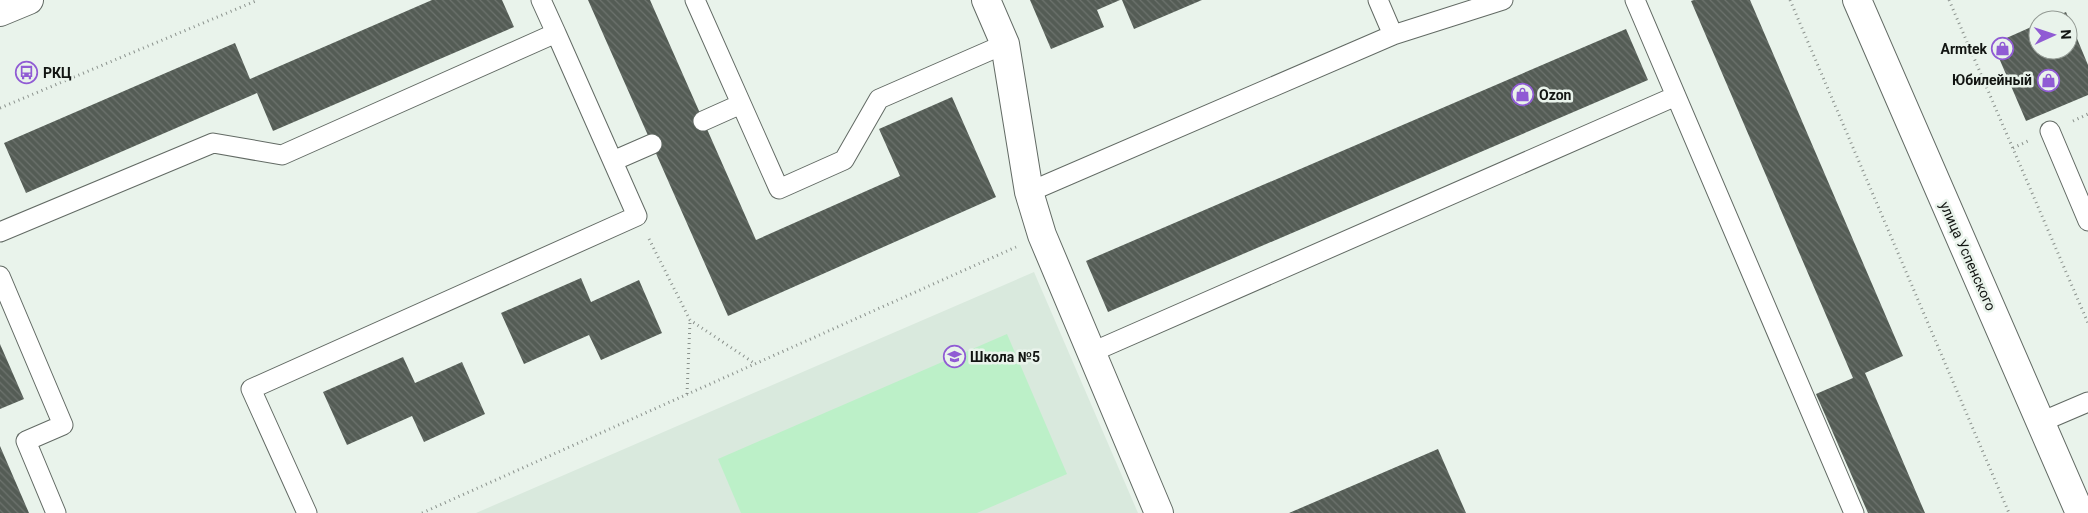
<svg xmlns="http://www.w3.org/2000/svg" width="2088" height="513" viewBox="0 0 2088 513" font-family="Roboto,sans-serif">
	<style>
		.built { fill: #d9e9dd }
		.park { fill: #bcf0c8 }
		.building { fill: url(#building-back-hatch) }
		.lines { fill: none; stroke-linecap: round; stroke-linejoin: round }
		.service-casing { stroke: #626a64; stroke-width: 21 }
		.minor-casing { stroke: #626a64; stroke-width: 30 }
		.tertiary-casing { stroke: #626a64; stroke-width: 30 }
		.path { stroke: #8b928d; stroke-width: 3; stroke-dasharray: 1 4; stroke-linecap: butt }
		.service { stroke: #fff; stroke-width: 19 }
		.minor { stroke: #fff; stroke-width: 28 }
		.tertiary { stroke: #fff; stroke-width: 28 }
		.labels { text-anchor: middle; stroke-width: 5; stroke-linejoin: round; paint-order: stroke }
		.poi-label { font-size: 14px; font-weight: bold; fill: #121512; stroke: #e9f3eb; text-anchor: start }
		.street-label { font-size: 14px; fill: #121512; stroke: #e9f3eb }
	</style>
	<defs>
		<pattern id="building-back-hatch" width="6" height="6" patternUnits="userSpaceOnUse" patternTransform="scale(1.25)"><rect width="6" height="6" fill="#545c55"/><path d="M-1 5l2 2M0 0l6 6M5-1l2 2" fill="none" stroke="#6d736e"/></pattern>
	</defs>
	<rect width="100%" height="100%" fill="#e9f3eb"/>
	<path class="built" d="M1034,272l104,241h-662z"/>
	<path class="park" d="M1007,334l60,140 -90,39h-236l-23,-54z"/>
	<path class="building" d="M432,0h70l12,27 -241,104 -16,-38 -231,100 -22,-50 231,-100 15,36z
		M588,0h62l106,240 144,-64 -21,-47 73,-32 44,100 -268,119z
		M1030,0h90l-23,10 7,17 -53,22z
		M1122,0h80l-68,29z
		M1694,0h56l153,356 -38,17 60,140h-57l-52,-119 37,-16 -162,-377z
		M2066,12l22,53v30l-62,26 -33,-77 45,-20v26h30v-30h-20z
		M1626,29l22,51 -540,232 -22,-51z
		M581,278l10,24 48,-22 23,53 -61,27 -12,-25 -65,29 -23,-51z
		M0,344l24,55 -24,10z
		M403,357l12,26 47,-21 23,52 -61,28 -12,-26 -65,29 -24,-53z
		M0,446l29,67h-29z
		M1438,449l28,64h-177z"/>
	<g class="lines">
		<defs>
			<path id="service" d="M695,0l84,189 65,-29 35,-61 126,-55
				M1378,0l15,35
				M1635,0l219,513
				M703,121l38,-17
				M2050,131l38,90
				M613,161l39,-17
				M1029,192l364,-157 110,-35
				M0,232l213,-89 69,12 274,-122 -15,-33
				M0,276l63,149 -37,16 30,72
				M1090,353l586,-257
				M2041,422l47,-20
				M307,513l-56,-124 386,-173 -81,-183"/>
			<path id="minor" d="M986,0l19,44 24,148 13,43 117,278"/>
			<path id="tertiary" d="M1857,0l223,513
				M0,12l29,-12"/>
		</defs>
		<use href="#service" class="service-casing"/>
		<use href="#minor" class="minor-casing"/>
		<use href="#tertiary" class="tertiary-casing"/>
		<path class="path" d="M1790,0l219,513
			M1949,0l139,323
			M0,108l258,-108
			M2073,121l15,-7
			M2013,148l15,-7
			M649,239l41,81 64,43
			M687,394l3,-73
			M422,513l594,-266"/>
		<use href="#service" class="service"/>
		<use href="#minor" class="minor"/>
		<use href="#tertiary" class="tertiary"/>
	</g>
	<defs>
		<symbol id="shop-ring" viewBox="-11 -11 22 22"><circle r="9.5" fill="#e9f3eb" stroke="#905bd4" stroke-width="1.5"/><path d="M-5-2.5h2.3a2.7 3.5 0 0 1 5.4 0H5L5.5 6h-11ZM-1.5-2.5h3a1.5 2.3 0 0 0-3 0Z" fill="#905bd4"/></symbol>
		<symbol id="bus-ring" viewBox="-11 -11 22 22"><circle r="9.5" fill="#e9f3eb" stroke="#905bd4" stroke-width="1.5"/><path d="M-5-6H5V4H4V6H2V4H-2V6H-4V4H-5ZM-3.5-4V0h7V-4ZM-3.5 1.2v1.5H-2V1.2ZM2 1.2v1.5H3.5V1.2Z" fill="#905bd4"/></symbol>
		<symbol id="school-ring" viewBox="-11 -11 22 22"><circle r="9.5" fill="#e9f3eb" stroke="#905bd4" stroke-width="1.5"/><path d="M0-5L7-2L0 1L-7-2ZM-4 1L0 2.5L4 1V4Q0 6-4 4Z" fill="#905bd4"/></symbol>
	</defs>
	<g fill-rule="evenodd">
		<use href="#shop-ring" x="1990" y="36" width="25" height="25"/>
		<use href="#bus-ring" x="14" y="60" width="25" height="25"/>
		<use href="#shop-ring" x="2036" y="68" width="25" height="25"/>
		<use href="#shop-ring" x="1510" y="82" width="25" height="25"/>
		<use href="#school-ring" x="942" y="344" width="25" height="25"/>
	</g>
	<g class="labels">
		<g class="poi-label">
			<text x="1987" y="54" text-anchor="end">Armtek</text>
			<text x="43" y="78">РКЦ</text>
			<text x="2032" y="85" text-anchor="end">Юбилейный</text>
			<text x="1539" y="100">Ozon</text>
			<text x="970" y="362">Школа №5</text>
		</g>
		<g class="street-label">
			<text transform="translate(1968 256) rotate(66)" y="5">улица Успенского</text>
		</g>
	</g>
	<g transform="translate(2053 35) rotate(87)"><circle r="24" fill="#e9f3eb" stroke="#939a94"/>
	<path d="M0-4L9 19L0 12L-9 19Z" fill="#905bd4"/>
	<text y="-8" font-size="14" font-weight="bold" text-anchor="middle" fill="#121512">N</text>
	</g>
</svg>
